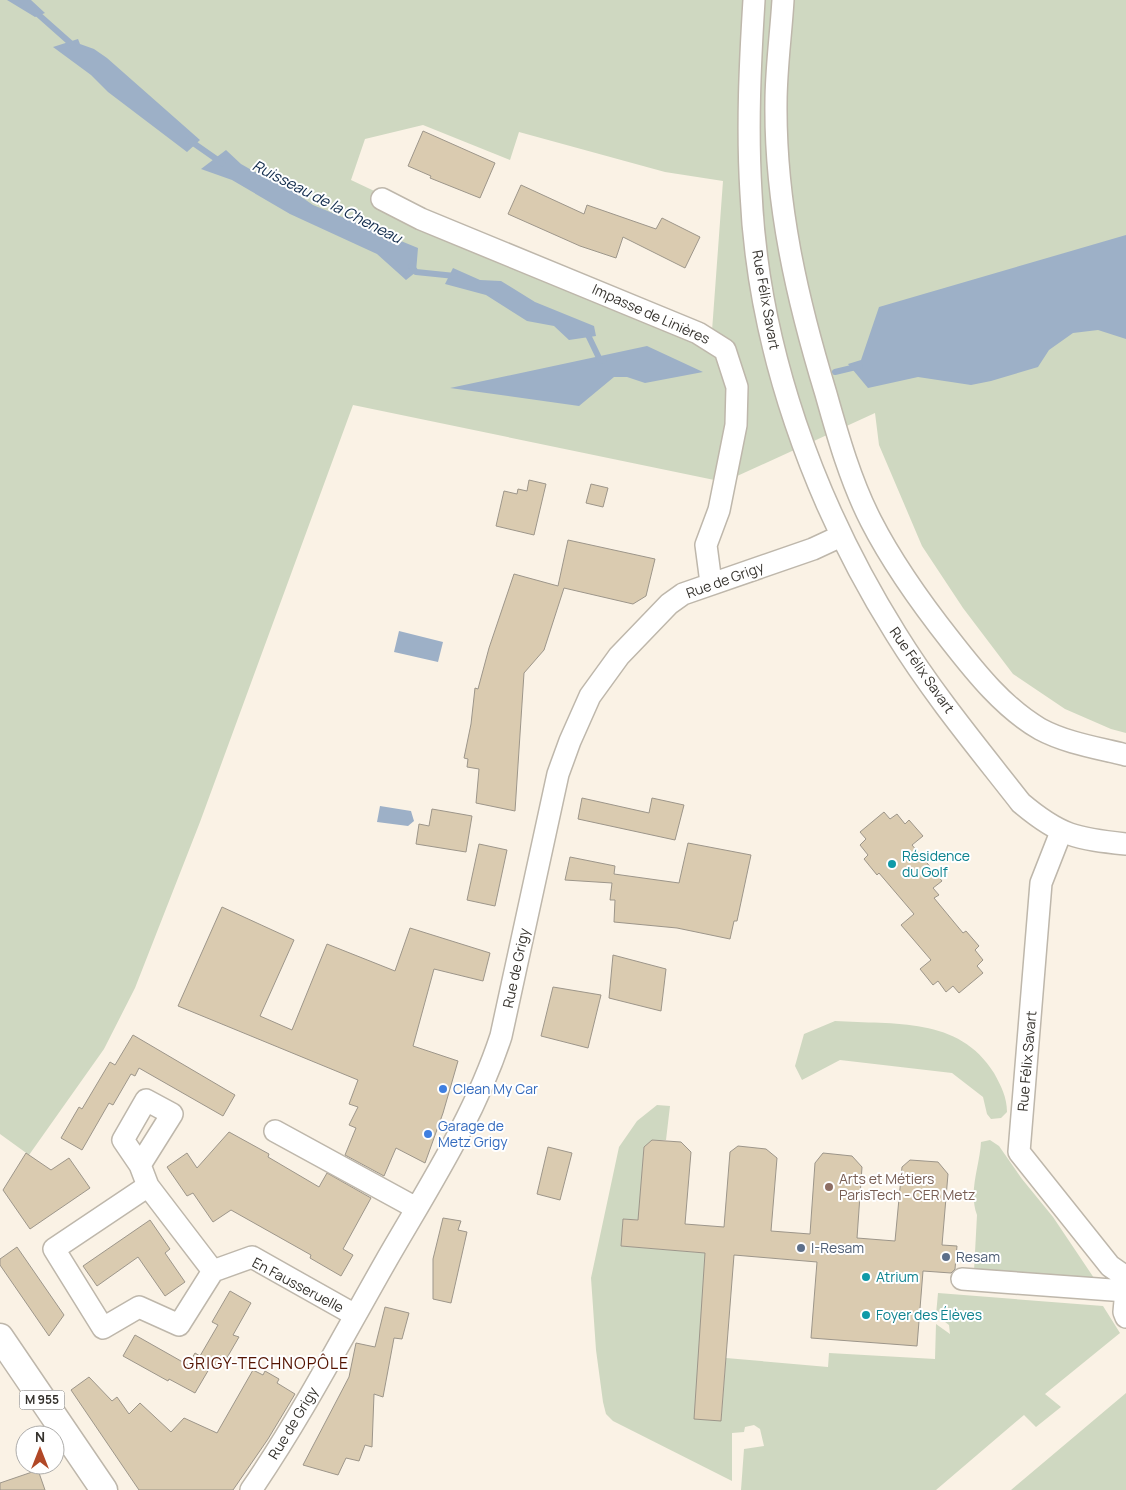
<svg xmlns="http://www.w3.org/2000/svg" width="1126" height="1490" viewBox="0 0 1126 1490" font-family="Manrope,sans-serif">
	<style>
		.green { fill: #cfd8c1; fill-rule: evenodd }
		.water { fill: #9db0c7 }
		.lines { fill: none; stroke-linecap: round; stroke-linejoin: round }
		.stream { stroke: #9db0c7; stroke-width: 6 }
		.building { fill: #dacbb0; stroke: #9d968a }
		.minor-casing { stroke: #beb7ab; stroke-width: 24 }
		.major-casing { stroke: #beb7ab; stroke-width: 29 }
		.minor { stroke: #fff; stroke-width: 21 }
		.major { stroke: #fff; stroke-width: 26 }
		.culture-dot { fill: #0f9aa8; stroke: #fff; stroke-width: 2 }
		.shop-dot { fill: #3f7fe0; stroke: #fff; stroke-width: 2 }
		.education-dot { fill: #8d6e63; stroke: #fff; stroke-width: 2 }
		.service-dot { fill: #5c6f8a; stroke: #fff; stroke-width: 2 }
		.labels { text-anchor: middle; stroke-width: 4; stroke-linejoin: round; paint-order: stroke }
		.shield { fill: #fff; stroke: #72706c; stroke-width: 1 }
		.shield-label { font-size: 12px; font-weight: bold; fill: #35322d }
		.street-label { font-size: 14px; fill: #35322d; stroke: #fff }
		.culture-label { font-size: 14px; fill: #0d838f; stroke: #fff; text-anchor: start }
		.shop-label { font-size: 14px; fill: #366cbe; stroke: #fff; text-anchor: start }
		.education-label { font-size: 14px; fill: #785e54; stroke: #fff; text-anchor: start }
		.service-label { font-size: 14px; fill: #4e5e75; stroke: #fff; text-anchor: start }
		.water-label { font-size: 15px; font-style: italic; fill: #0e294a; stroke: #fff }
		.quarter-label { font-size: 16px; letter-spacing: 1px; fill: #541300; stroke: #fff }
	</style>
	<rect width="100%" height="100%" fill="#faf2e5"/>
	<path class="green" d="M0,0h1126v733l-15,-4 -46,-20 -52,-35 -50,-66 -41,-62 -43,-101 -4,-32 -151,69 -371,-77 -153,417 -65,166 -31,61 -75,106 -29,-21zM423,125l87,35 9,-28 146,40 58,9 -11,150 -287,-116 -74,-35 14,-41z
		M835,1021c59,4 124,-5 159,52 7,13 13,24 13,39l-6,6 -10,1 -4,-5 -4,-17 -31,-24 -112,-13 -38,20 -7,-14 9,-32z
		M657,1105l13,1 -4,34h-13l-3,6h-6l-4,59 3,15 -20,-1 -2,27 84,7 16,168 5,-63 102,9 1,-14 106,6 1,-35 14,10 -1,-9 -13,-10 2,-22 165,13 17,27 -75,61 16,13 -25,20 -12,-12 -88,75h-195l3,-41 20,-3 -4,-17 -6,-4 -9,2 -1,5 -12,1v48l-119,-60 -7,-7 -3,-12 -7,-52 -5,-72 28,-131 18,-26z
		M990,1140l9,6 23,33 31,38 43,64 -122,-10 3,-56c-9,-24 3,-50 4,-73z
		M1126,1393v97h-115z"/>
	<path class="water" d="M7,0h24l14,13 -10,4z
		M78,39l2,5 14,5 13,9 93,82 -13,12 -79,-60 -17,-17 -38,-28z
		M226,150l15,14 14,8 13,2 45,31 105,43 -2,24 -10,8 -29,-26 -87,-40 -58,-34 -31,-11z
		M1126,235v104l-28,-9 -25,3 -24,17 -11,17 -47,14 -20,4 -53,-8 -50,11 -20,-24 13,-4 18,-53z
		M453,268l27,12 21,1 34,21 59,24 2,10 -27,4 -15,-14 -27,-5 -41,-26 -41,-11z
		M647,346l56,26 -58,11 -18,-6h-13l-35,29 -129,-18z
		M399,631l44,11 -5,20 -44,-10z
		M380,806l31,5 3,10 -6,5 -31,-4z"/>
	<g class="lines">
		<path class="stream" d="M22,0l53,47
			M189,140l33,23
			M411,266l5,6 39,4
			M583,333l5,2 12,25 4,1
			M835,372l25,-6"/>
	</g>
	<path class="building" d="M423,131l72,32 -15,35 -50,-20 1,-2 -23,-10z
		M521,185l63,29 3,-9 69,24 6,-11 38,19 -15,31 -62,-31 -7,21 -36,-12 -72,-32z
		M529,480l17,4 -12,51 -38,-9 8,-35 13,3 1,-5 9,2z
		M591,484l17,4 -5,19 -17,-4z
		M568,540l87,19 -9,37 -13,8 -69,-16 -20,62 -20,23 -9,138 -39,-8 3,-34 -12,-2 1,-8 -4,-1 7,-34 4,-36 3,1 11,-41 25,-74 44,12z
		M582,798l67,15 3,-15 32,7 -9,35 -97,-21z
		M432,809l40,7 -6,36 -50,-8 3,-20 10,2z
		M884,812l6,7 7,-5 8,10 4,-4 14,16 -11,9 30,36 -9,7 6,7 -5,3 29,35 3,-2 13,15 -4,4 8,10 -6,6 6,7 -24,20 -6,-7 -7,6 -8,-11 -5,4 -13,-16 11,-9 -30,-35 13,-11 -35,-41 -2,2 -13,-16 4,-4 -8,-10 6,-6 -6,-7z
		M688,843l63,12 -14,66h-3l-4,18 -53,-11 -63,-6 1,-22h-5l2,-17 -47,-3 5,-23 45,9 -1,8 65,9z
		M479,844l28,6 -12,56 -28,-6z
		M222,907l72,33 -34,76 32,14 35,-86 68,27 15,-43 80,25 -7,28 -49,-12 -21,77 45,15 -15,52 -18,50 -29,-15 -12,28 -39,-21 11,-27 -7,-3 9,-18 -9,-3 9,-24 -180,-74z
		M613,955l53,14 -5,42 -52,-13z
		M553,987l48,8 -13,53 -47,-12z
		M133,1035l102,60 -12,21 -84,-48 -4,8 -4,-2 -18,31 -4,-2 -27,47 -21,-12 18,-31 3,2 28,-47 5,3z
		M229,1132l40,22 -1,3 51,30 8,-14 44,25 -28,51 10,6 -12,21 -31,-18 1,-3 -80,-45 -18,12 -20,-29 -6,3 -20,-29 20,-14 10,15z
		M652,1140l29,2 10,10 -6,72 39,3 6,-75 8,-6 28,3 11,9 -6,73 39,3 5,-71 8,-10 29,3 10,11 -5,71 38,3 7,-74 8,-7 28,2 10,12 -6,71 15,1 -2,23 -4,4 -28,-2 -6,75 -106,-8 6,-76 -83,-7 -13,166 -27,-2 11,-166 -84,-7 2,-27 15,1 6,-73z
		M548,1147l24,6 -12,47 -23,-6z
		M26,1153l25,17 18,-12 21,30 -60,41 -27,-39z
		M443,1218l18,3 -3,9 9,2 -16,71 -18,-4v-40z
		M150,1220l20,29 -5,4 20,29 -20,14 -27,-39 -41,29 -14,-20z
		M17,1247l47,68 -15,21 -49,-71v-6z
		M230,1291l21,12 -18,32 6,2 -18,31 -15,-8 6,4 -17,29 -26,-14 -1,2 -45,-25 12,-21 53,30 7,-12 5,3 18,-31 -6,-3z
		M385,1307l24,6 -7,26 -8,-1 -11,59 -9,-3 -2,53 -7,-2 -6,16 -13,-3 -8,17 -35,-10 46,-88 7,-34 19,4z
		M253,1370l10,5 2,-4 14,8 -2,4 18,11 -27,45 -35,51h-94l-68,-100 18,-13 23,24 5,-4 12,17 11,-11 31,29 13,-14 33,15z
		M38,1470l7,20h-45v-7z"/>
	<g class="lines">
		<defs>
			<path id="minor" d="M754,0c-4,64 -7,128 -3,193 7,155 63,310 145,441 37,60 82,114 125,169 39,33 56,36 105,41
				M783,0c-2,34 -7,69 -7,103 -1,100 21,196 50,291 12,43 25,88 45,127 22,43 50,82 80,120 25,32 53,67 89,88 26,14 58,19 86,26
				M382,199l39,20 277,114 27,17 12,37 -1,38 -17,85 -13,35 5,38
				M1061,832l-20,51 -22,269 91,114 16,11
				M275,1131l141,77
				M140,1165l-17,-25 23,-40 26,14 -32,51 8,21
				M213,1271l-65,-85 -94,63 49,79 36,-21 40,18 34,-54 39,-14 103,58
				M962,1279l164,12
				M1126,1290l-2,22 2,5
				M251,1490c50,-73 91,-152 135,-229 42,-73 89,-145 115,-225l57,-262 12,-33 20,-45 29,-40 50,-52 14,-10 130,-45 28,-13"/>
			<path id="major" d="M0,1337l104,153"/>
		</defs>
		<use href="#minor" class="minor-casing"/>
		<use href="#major" class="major-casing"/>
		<use href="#minor" class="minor"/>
		<use href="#major" class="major"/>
	</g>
	<g class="culture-dot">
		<circle cx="892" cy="864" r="5"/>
		<circle cx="866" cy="1277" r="5"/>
		<circle cx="866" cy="1315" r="5"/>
	</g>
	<g class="shop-dot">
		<circle cx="443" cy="1089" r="5"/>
		<circle cx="428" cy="1134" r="5"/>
	</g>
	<circle class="education-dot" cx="829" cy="1187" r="5"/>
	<g class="service-dot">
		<circle cx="801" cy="1248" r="5"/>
		<circle cx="946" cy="1257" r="5"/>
	</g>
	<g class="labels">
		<rect class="shield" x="19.5" y="1390.5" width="45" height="19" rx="4"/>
		<g class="shield-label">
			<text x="42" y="1404">M 955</text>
		</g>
		<g class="street-label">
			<text transform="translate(766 300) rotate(80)" y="5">Rue Félix Savart</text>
			<text transform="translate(651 314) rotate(24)" y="5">Impasse de Linières</text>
			<text transform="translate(725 580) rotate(-20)" y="5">Rue de Grigy</text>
			<text transform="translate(922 670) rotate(55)" y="5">Rue Félix Savart</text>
			<text transform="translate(516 968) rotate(-78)" y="5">Rue de Grigy</text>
			<text transform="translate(1027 1061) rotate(-85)" y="5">Rue Félix Savart</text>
			<text transform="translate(298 1285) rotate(28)" y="5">En Fausseruelle</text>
			<text transform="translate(293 1423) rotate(-59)" y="5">Rue de Grigy</text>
		</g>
		<g class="culture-label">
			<text x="902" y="861">Résidence<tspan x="902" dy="16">du Golf</tspan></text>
			<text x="876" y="1282">Atrium</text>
			<text x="876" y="1320">Foyer des Élèves</text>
		</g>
		<g class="shop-label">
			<text x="453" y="1094">Clean My Car</text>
			<text x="438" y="1131">Garage de<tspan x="438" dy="16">Metz Grigy</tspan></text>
		</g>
		<g class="education-label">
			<text x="839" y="1184">Arts et Métiers<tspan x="839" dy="16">ParisTech - CER Metz</tspan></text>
		</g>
		<g class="service-label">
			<text x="811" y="1253">I-Resam</text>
			<text x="956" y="1262">Resam</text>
		</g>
		<g class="water-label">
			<text transform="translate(327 202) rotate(27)" y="5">Ruisseau de la Cheneau</text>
		</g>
		<g class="quarter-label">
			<text x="266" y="1369">GRIGY-TECHNOPÔLE</text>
		</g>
	</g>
	<g transform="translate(40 1450)"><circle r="24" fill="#ffffff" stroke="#aeadab"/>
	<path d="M0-4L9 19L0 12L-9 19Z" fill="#b14827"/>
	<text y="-8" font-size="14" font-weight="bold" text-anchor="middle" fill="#35322d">N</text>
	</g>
</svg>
